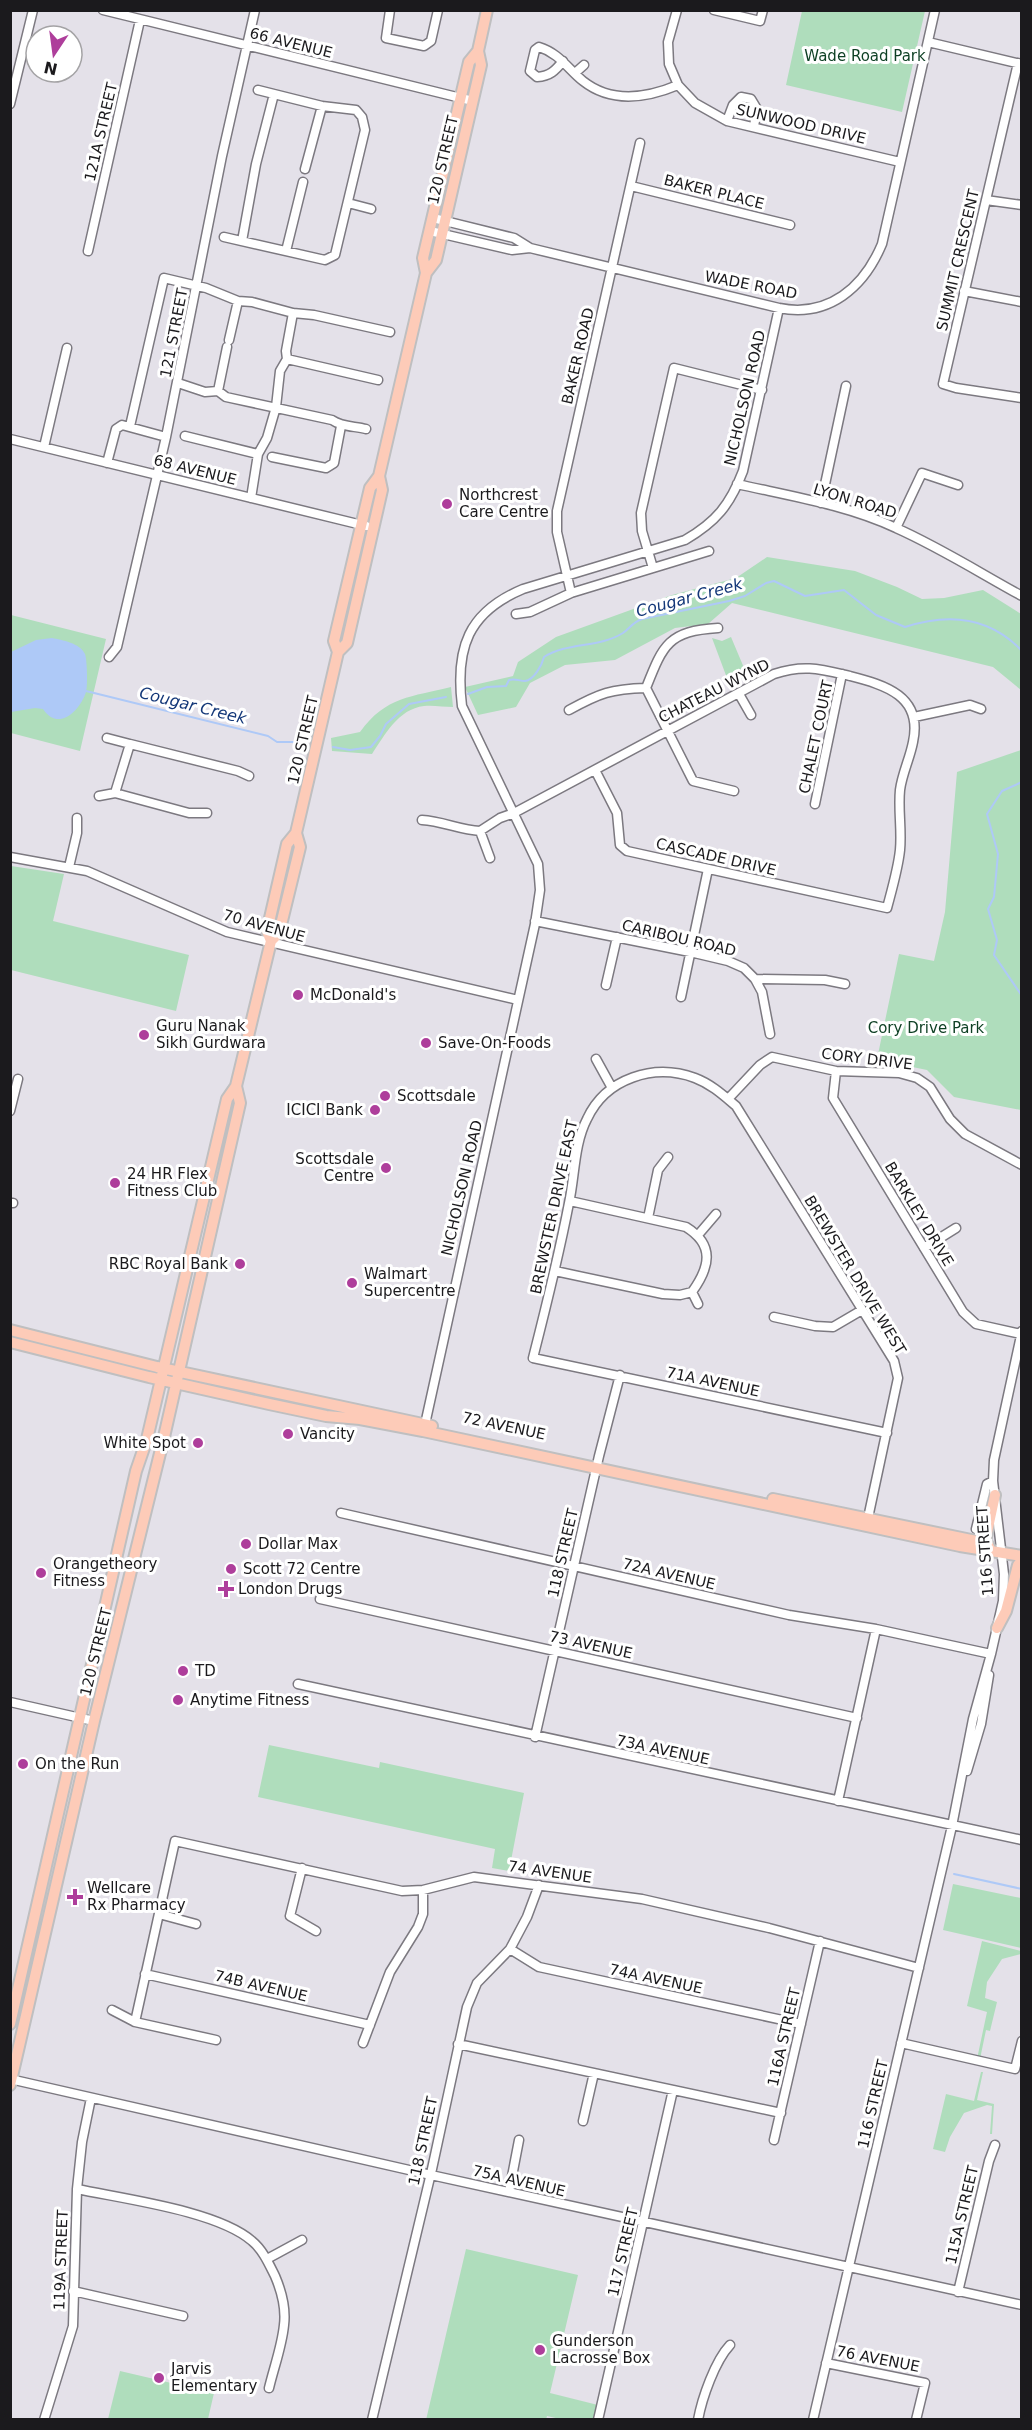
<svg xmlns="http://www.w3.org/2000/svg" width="1032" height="2430" viewBox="0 0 1032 2430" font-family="'DejaVu Sans',sans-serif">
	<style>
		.green { fill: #afddbc }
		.water { fill: #aec9f7 }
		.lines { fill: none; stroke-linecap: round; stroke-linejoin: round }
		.stream { stroke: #aec9f7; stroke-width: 2 }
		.minor-casing { stroke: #7c7980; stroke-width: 11 }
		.major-casing { stroke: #bfbfc0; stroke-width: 14 }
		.minor { stroke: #fff; stroke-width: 8 }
		.major { stroke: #fdcbb8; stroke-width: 10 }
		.poi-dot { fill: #ae3e9b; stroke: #fff; stroke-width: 2 }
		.labels { text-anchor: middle; stroke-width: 6; stroke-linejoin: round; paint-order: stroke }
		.street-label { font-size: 15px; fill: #1b1a1d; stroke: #fff }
		.park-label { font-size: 15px; fill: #0d3f23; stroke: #fff }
		.poi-label { font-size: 15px; fill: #1b1a1d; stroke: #fff; text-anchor: start }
		.water-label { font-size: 16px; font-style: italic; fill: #133778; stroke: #fff }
	</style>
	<rect width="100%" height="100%" fill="#e4e1e9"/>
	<path class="green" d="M802,11h123l-23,101 -116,-27z
		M767,557l88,14 42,16 25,12 22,-1 39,-8 38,24v76l-28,-23 -261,-64 -24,21 -33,4 -60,32 -50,5 -35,18 -14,24 -38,8 -13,-28 48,-11 5,-14 38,-25 116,-42 64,-17z
		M11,615l95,24 -26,112 -69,-18z
		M731,637l16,38 -17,11 -18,-48 10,3z
		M451,687l2,20c-9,0 -20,-2 -29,-1 -26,3 -39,29 -52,48l-40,-3 -1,-13 29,-6c26,-36 52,-35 91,-45z
		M1021,750h1l-1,360 -67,-13 -27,-27 -34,-7 -17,1 23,-110 35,7 11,-49 12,-140z
		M11,866l53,8 -11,47 136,34 -13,56 -165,-41z
		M269,1745l110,23 1,-6 144,31 -15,78 -17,-3 3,-19 -237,-52z
		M953,1884l68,14v50l-78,-18z
		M982,1941l39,10v3l-19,5 -15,23 -2,16 12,4 -7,29 -4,-1 -6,29h-3l10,-47 -20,-6z
		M981,2072h2l-6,28 17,4 -2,30h-2l2,-28 -5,-1 -23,8 -14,24 -5,15 -12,-3 13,-55 28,7z
		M466,2249l112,26 -28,118 48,12 -3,14h-35l-13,-3 -1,4h-120z
		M120,2371l94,22 -6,26h-100z"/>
	<path class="water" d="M52,638c10,2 28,5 33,16 2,5 3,32 1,38 -6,19 -28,40 -43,17l-8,-1 -24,4v-60l25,-12z"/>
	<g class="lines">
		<path class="stream" d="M86,691l182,45 9,6h16
			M468,694l19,-7 19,-1 3,-6c6,-2 10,1 16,1 9,-1 17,-16 19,-24 23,-15 55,-9 79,-24 7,-5 10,-11 19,-14l87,-18 16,-5 21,-13 8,-2 31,15 39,-6 32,25 29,12c43,-14 84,-11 117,24
			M333,747l17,3 21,-3 9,-11 6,-12 23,-20 37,-7
			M1022,782l-20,9 -15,23 11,40 -4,43 -6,12 9,31 -3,15 28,41
			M954,1874l68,15"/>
		<defs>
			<path id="minor" d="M103,10l370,91
				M390,10l-4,28 38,8 7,-5 7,-31
				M677,10l-9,32 1,22 9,21 17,18 32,18 173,41
				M714,10l46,11 3,-11
				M928,42l93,22
				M563,61c-8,10 -13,15 -26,16l-7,-6 5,-21 4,-3c20,6 29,22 44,34 29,23 64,17 95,4
				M1018,63l-75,321 13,4 66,10
				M575,73l9,-8
				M10,104l23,-94
				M727,121l6,-16 8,-8 10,2 6,10 -3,17
				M305,169l17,-63
				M631,186l159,39
				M986,200l36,5
				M348,203l23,6
				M433,218l81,20 16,10 249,60c50,10 85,-21 103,-64l53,-234
				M430,231l82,19 18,-2
				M224,237l101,23 10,-5 30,-125 -3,-13 -6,-7 -34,-4 -64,-16
				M242,241l14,-77 18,-70
				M88,251l52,-231
				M286,251l17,-69
				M964,291l58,11
				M229,340l9,-39
				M287,359l91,21
				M178,383l27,9 13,-1 8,6 106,23c10,7 22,6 34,9
				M218,391l9,-44
				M130,426l34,-148 42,10 32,13 14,1 41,11 21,2 76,17
				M185,436l73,18
				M10,439l356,87
				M44,447l23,-99
				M272,457l54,11 8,-5 7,-37
				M107,463l9,-34 6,-4 44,12
				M737,484c53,12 110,21 159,44 43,19 84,45 126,68
				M251,498l7,-44 9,-16 9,-31 4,-36 7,-12 -1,-8 7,-38
				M821,503l25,-117
				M896,528l26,-55 36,12
				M653,568l-11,-37 -1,-18 33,-145 88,22
				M571,593l-14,-61v-21l83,-368
				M516,614l14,-2 41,-19 138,-42
				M109,657l8,-10 49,-210 56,-281 33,-146
				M646,688c17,-43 22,-57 72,-60
				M739,694l12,21
				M569,710c31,-17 42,-21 77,-22l47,93 41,10
				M914,717l56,-12 11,4
				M107,738l23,6
				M115,793l74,20h18
				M99,796l16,-3 15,-49 108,27 11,5
				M815,804l27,-130
				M422,820c20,1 38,10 58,11l20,-13 14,-5 260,-139c30,-10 46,-5 76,2 35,9 73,20 63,66 -3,16 -11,32 -13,48 -2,20 2,40 0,60 -2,19 -8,39 -13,58l-260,-57 -7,-6 -3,-32 -22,-43
				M480,831l10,27
				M10,857l77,14 140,61 291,68
				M69,867l8,-34v-15
				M535,921l155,31 38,9 16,7 11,11 7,13 8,42
				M755,979l70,1 20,4
				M606,985l11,-48
				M681,997l27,-128
				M596,1059l16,29
				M836,1071l-3,27 130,214 13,12 45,10
				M728,1099l32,-34 12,-8 64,14 63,2 18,5 13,9 20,32 15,15 57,31
				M10,1111l8,-32
				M10,1203h3
				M648,1218l10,-48 10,-13
				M698,1235l18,-21
				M924,1248l32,-20
				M555,1271l108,23 17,1 12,-3c18,-25 23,-47 -6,-65l-116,-26
				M692,1292l6,12
				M774,1317l41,9 18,1 29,-17
				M424,1429l111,-505 5,-34 -2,-26 -76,-158c-7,-58 6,-94 61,-117l162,-49c31,-18 45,-35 58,-69l36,-163
				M341,1513l448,102 87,14 115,25
				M868,1518l30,-140 -4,-17 -158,-255c-13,-11 -25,-22 -41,-28 -41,-15 -89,0 -108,41 -13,25 -12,57 -18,84 -10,52 -23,104 -36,155l354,75
				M976,1529l11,-45 6,-3
				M320,1599l537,119
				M298,1684l724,156
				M10,1702l84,19
				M535,1737l64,-281 21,-81
				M967,1771l14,-47 8,-49
				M838,1801l38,-172
				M302,1868l-12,48 26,15
				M159,1914l37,10
				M510,1949l29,18 262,57
				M145,1974l225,51
				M112,2010l23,12 81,18
				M135,2022l40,-181 227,50 21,-1 51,-13 168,22 127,29 150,40
				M363,2043l27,-71 28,-45 5,-13v-24
				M901,2043l114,26 7,-28
				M458,2044l323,69
				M10,2079l421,96 591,130
				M583,2121l11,-48
				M774,2140l46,-199
				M77,2189c47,10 141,22 175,52 11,9 17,23 23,35 6,14 11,33 9,49 -2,21 -10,42 -15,63
				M509,2192l10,-52
				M267,2259l35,-19
				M73,2291l110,25
				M958,2292l31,-131 6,-16
				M826,2363l99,20 -9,37
				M44,2420l29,-94 4,-137 5,-47 9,-44
				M372,2420l60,-251 35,-162 10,-24 33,-34 17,-32 12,-32
				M598,2420l75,-330
				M698,2420c4,-22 17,-59 32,-75
				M813,2420l139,-594 21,-107 18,-65 12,-53 1,-27 -11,-93 1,-21 28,-129"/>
			<path id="major" d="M426,273l10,-13 45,-195 -3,-14
				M338,652l9,-9 35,-153 -3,-14
				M271,941l8,-8 21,-86 -4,-14 42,-181 -4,-11 36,-153 9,-12 47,-203 -3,-15 46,-196 9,-11 9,-41
				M10,1330l147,37 275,59
				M10,1342l139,35 120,27 57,12 34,3 63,12 537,115 62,10
				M773,1499l208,43 7,3 2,4
				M981,1542l5,-5 9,-42
				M997,1628l9,-17 12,-46 4,-5
				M10,2024l126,-553 11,-32 80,-340 9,-13 35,-145 -4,-10 20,-87 9,-11
				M10,2085l84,-364 70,-284 76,-334 -4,-17"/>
		</defs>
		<use href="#minor" class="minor-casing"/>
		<use href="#major" class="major-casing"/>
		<use href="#minor" class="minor"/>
		<use href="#major" class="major"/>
	</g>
	<g class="poi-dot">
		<circle cx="447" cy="504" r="6"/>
		<circle cx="298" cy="995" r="6"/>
		<circle cx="144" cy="1035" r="6"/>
		<circle cx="426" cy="1043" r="6"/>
		<circle cx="385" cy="1096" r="6"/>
		<circle cx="375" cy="1110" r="6"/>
		<circle cx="386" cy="1168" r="6"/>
		<circle cx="115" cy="1183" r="6"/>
		<circle cx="240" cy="1264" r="6"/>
		<circle cx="352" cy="1283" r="6"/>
		<circle cx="288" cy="1434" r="6"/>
		<circle cx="198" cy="1443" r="6"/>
		<circle cx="246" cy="1544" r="6"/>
		<circle cx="231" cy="1569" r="6"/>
		<circle cx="41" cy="1573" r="6"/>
		<path d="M223 1580h6v6h6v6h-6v6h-6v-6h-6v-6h6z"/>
		<circle cx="183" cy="1671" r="6"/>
		<circle cx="178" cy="1700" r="6"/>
		<circle cx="23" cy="1764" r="6"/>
		<path d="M72 1888h6v6h6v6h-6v6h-6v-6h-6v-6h6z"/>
		<circle cx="540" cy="2350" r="6"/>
		<circle cx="159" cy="2378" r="6"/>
	</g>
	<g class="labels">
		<g class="street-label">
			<text transform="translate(291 43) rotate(14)" y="5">66 AVENUE</text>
			<text transform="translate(801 124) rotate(13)" y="5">SUNWOOD DRIVE</text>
			<text transform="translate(101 132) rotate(-77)" y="5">121A STREET</text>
			<text transform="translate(443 160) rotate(-77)" y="5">120 STREET</text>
			<text transform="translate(714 192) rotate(14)" y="5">BAKER PLACE</text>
			<text transform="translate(958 260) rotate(-77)" y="5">SUMMIT CRESCENT</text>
			<text transform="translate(751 285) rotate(11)" y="5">WADE ROAD</text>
			<text transform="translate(174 333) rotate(-79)" y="5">121 STREET</text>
			<text transform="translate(578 356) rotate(-77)" y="5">BAKER ROAD</text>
			<text transform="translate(745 398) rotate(-77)" y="5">NICHOLSON ROAD</text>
			<text transform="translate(195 470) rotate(14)" y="5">68 AVENUE</text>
			<text transform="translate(855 501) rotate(17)" y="5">LYON ROAD</text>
			<text transform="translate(714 691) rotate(-27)" y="5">CHATEAU WYND</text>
			<text transform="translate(816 737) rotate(-78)" y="5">CHALET COURT</text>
			<text transform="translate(303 740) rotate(-77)" y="5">120 STREET</text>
			<text transform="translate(716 857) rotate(13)" y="5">CASCADE DRIVE</text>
			<text transform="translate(264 926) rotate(16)" y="5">70 AVENUE</text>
			<text transform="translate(679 938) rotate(13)" y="5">CARIBOU ROAD</text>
			<text transform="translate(867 1059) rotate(7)" y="5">CORY DRIVE</text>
			<text transform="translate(462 1188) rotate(-77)" y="5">NICHOLSON ROAD</text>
			<text transform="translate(554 1207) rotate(-78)" y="5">BREWSTER DRIVE EAST</text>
			<text transform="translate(919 1214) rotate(59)" y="5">BARKLEY DRIVE</text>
			<text transform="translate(855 1275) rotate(59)" y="5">BREWSTER DRIVE WEST</text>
			<text transform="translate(713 1382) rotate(12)" y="5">71A AVENUE</text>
			<text transform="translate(504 1426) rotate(12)" y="5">72 AVENUE</text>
			<text transform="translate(985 1551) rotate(-94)" y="5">116 STREET</text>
			<text transform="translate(563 1553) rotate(-77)" y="5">118 STREET</text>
			<text transform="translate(669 1574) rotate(13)" y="5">72A AVENUE</text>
			<text transform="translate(591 1645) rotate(12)" y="5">73 AVENUE</text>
			<text transform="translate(96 1652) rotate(-76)" y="5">120 STREET</text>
			<text transform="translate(663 1750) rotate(12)" y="5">73A AVENUE</text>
			<text transform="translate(550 1872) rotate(8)" y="5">74 AVENUE</text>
			<text transform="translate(656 1979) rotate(12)" y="5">74A AVENUE</text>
			<text transform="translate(261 1986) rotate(13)" y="5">74B AVENUE</text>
			<text transform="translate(784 2037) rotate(-77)" y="5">116A STREET</text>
			<text transform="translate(873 2104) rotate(-77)" y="5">116 STREET</text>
			<text transform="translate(423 2141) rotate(-78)" y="5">118 STREET</text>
			<text transform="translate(519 2181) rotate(13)" y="5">75A AVENUE</text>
			<text transform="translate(962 2215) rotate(-77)" y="5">115A STREET</text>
			<text transform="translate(623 2252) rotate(-77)" y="5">117 STREET</text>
			<text transform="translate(61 2260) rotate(-88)" y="5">119A STREET</text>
			<text transform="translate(878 2359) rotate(11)" y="5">76 AVENUE</text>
		</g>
		<g class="park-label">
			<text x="865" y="61">Wade Road Park</text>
			<text x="926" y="1033">Cory Drive Park</text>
		</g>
		<g class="poi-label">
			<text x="459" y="500">Northcrest<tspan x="459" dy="17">Care Centre</tspan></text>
			<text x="310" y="1000">McDonald's</text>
			<text x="156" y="1031">Guru Nanak<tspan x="156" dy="17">Sikh Gurdwara</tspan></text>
			<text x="438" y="1048">Save-On-Foods</text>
			<text x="397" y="1101">Scottsdale</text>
			<text x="363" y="1115" text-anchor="end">ICICI Bank</text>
			<text x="374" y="1164" text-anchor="end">Scottsdale<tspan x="374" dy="17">Centre</tspan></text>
			<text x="127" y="1179">24 HR Flex<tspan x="127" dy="17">Fitness Club</tspan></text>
			<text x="228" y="1269" text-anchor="end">RBC Royal Bank</text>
			<text x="364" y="1279">Walmart<tspan x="364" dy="17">Supercentre</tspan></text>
			<text x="300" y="1439">Vancity</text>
			<text x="186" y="1448" text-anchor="end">White Spot</text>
			<text x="258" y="1549">Dollar Max</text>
			<text x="53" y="1569">Orangetheory<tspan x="53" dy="17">Fitness</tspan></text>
			<text x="243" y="1574">Scott 72 Centre</text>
			<text x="238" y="1594">London Drugs</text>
			<text x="195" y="1676">TD</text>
			<text x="190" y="1705">Anytime Fitness</text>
			<text x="35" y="1769">On the Run</text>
			<text x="87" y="1893">Wellcare<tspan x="87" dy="17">Rx Pharmacy</tspan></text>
			<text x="552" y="2346">Gunderson<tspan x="552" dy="17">Lacrosse Box</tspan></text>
			<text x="171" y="2374">Jarvis<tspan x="171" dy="17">Elementary</tspan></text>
		</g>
		<g class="water-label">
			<text transform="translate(689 597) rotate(-15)" y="6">Cougar Creek</text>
			<text transform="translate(193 705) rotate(14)" y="6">Cougar Creek</text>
		</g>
	</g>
	<rect width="1032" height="2430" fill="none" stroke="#1b1a1d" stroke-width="24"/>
	<g transform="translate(54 54) rotate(193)"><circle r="28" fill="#ffffff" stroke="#a4a3a5" stroke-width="1.5"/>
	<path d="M0-4.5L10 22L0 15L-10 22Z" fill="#ae3e9b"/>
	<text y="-9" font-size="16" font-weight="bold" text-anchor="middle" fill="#1b1a1d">N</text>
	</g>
</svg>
